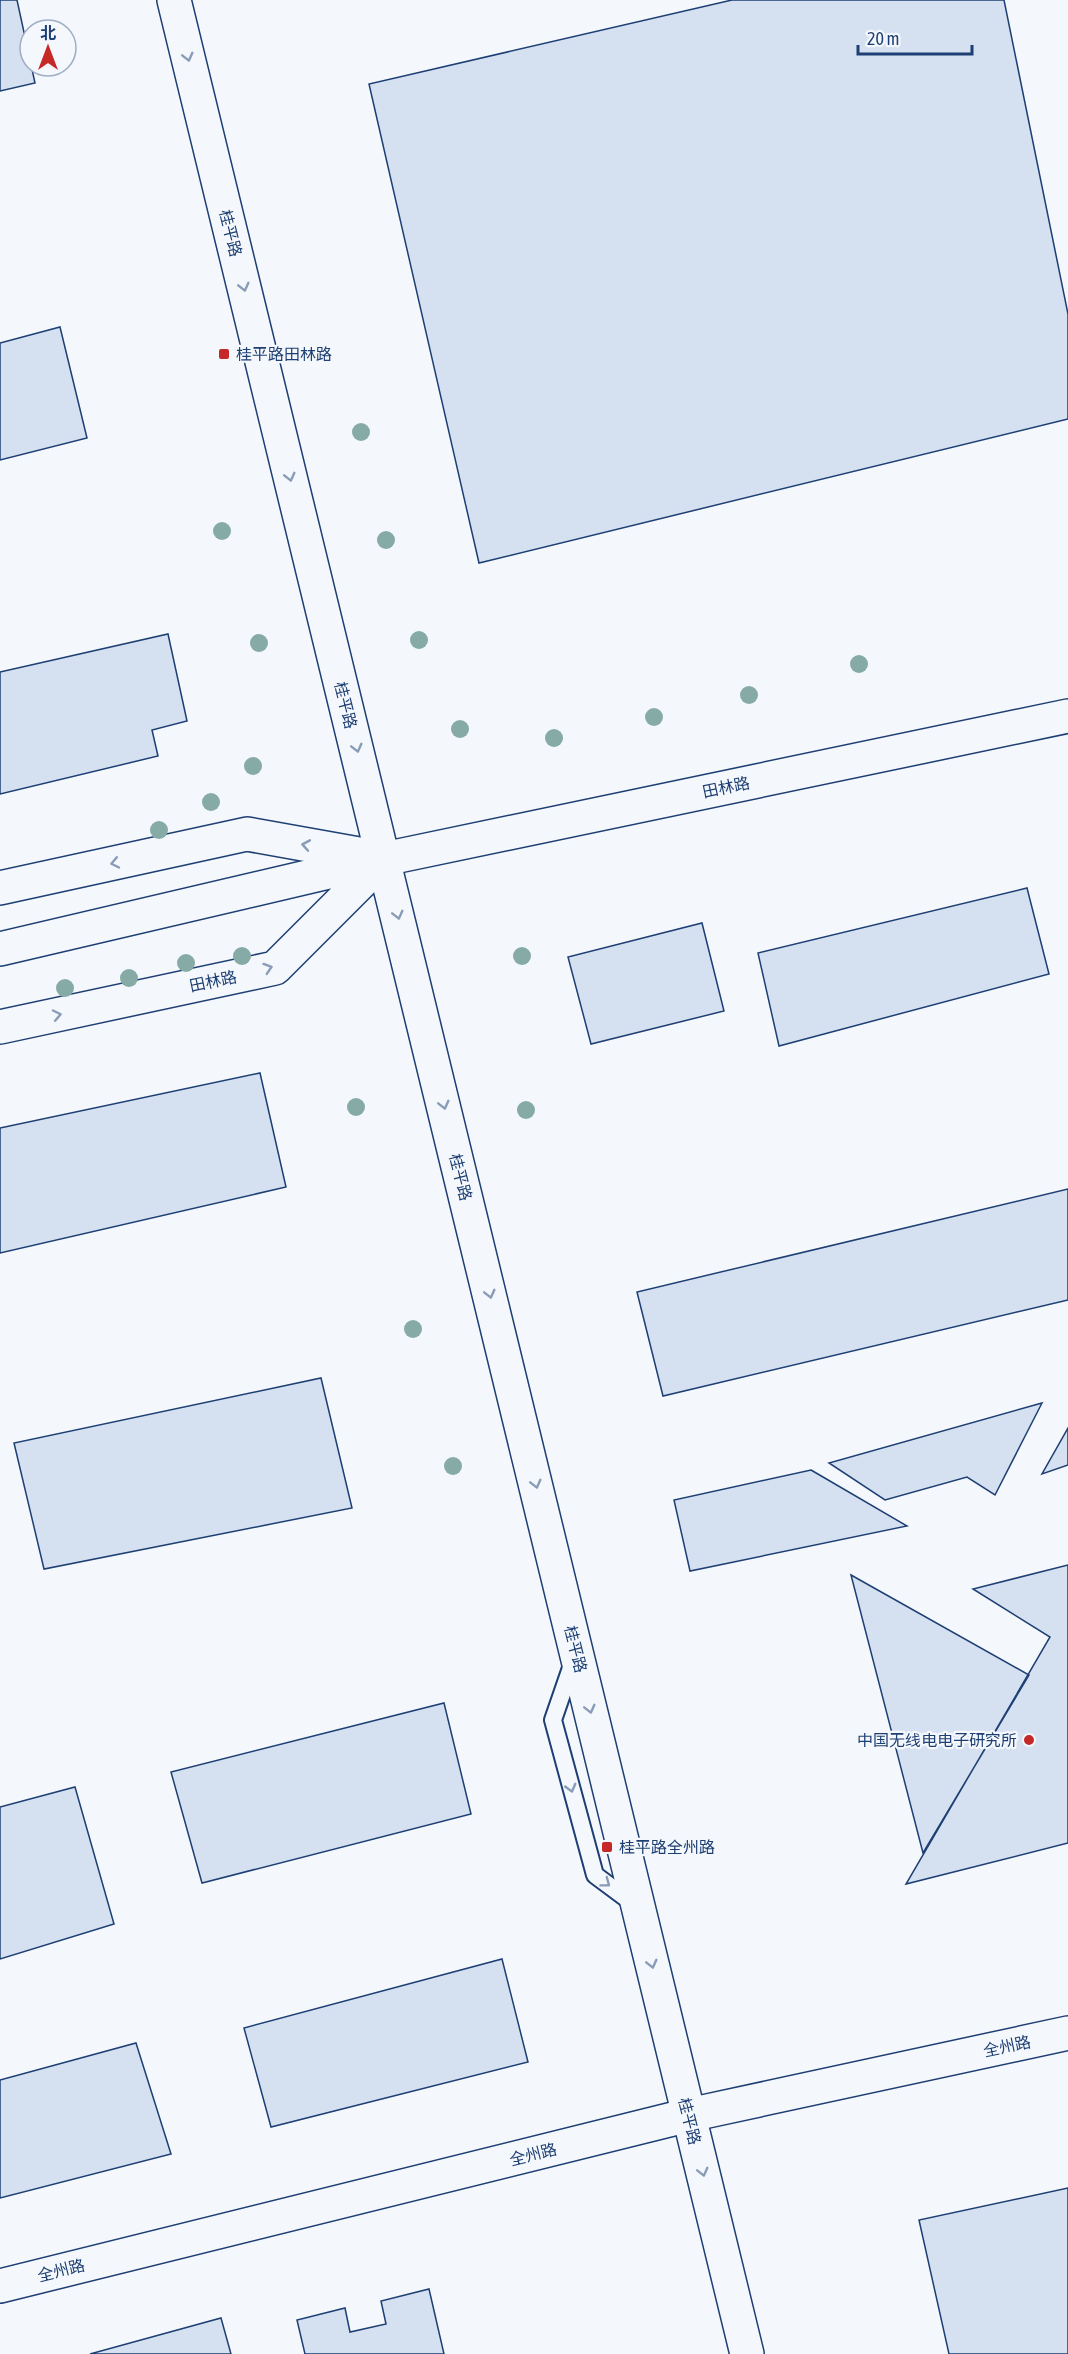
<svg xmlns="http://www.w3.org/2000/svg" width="1068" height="2354" viewBox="0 0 1068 2354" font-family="'Asap Condensed','Noto Sans SC',sans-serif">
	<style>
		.building { fill: #d5e0f0; stroke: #1d3f73; stroke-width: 1.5 }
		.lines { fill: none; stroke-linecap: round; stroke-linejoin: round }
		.service-casing { stroke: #1d3f73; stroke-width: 20 }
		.minor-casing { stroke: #1d3f73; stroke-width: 36 }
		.tertiary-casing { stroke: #1d3f73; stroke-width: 36 }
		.service { stroke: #f4f7fb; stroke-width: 16 }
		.minor { stroke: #f4f7fb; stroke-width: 33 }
		.tertiary { stroke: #f4f7fb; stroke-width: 33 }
		.tree { fill: #86aba6 }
		.oneway { stroke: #889bb7 }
		.poi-dot { fill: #c62828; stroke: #f4f7fb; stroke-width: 2 }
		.labels { text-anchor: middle; stroke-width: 4.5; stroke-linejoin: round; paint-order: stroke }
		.street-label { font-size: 16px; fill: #1d3f73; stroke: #f4f7fb }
		.poi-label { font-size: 16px; fill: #1d3f73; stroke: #f4f7fb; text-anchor: start }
	</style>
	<rect width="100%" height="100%" fill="#f4f7fb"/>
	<path class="building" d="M0,0h17l18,83 -35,8z
		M732,0h272l64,314v105l-589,144 -110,-479z
		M60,327l27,111 -87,22v-117z
		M168,634l19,87 -35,9 6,26 -158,38v-122z
		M1027,888l22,86 -270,72 -21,-93z
		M702,923l22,88 -133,33 -23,-87z
		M260,1073l26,114 -286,66v-125z
		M1068,1189v111l-405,96 -26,-104z
		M321,1378l31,130 -308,61 -30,-126z
		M1042,1403l-47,92 -28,-18 -82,23 -56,-37z
		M1068,1428v37l-26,9z
		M811,1470l96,56 -217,45 -16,-71z
		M1068,1565v278l-162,41 144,-247 -77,-48z
		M851,1575l178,100 -106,178z
		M444,1703l27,111 -269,69 -31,-111z
		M75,1787l39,137 -114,35v-152z
		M502,1959l26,103 -257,65 -27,-99z
		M136,2043l35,111 -171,44v-118z
		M1068,2188v166h-119l-30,-134z
		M429,2289l15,65h-139l-8,-34 48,-12 5,24 36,-8 -5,-23z
		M221,2318l10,36h-141z"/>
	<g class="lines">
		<defs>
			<path id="service" d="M573,1662l-20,58 42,155 39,29"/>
			<path id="minor" d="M0,2286l689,-171 379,-82"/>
			<path id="tertiary" d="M174,0l573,2354
				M0,888l247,-54 123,22
				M0,949l384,-90 684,-143
				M0,1027l275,-59 109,-109"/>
		</defs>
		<use href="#service" class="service-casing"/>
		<use href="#minor" class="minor-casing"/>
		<use href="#tertiary" class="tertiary-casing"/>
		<use href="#service" class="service"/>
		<use href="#minor" class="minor"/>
		<use href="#tertiary" class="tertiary"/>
	</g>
	<g class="tree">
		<circle cx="361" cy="432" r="9"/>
		<circle cx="222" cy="531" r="9"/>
		<circle cx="386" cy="540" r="9"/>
		<circle cx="419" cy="640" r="9"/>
		<circle cx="259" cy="643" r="9"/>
		<circle cx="859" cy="664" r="9"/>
		<circle cx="749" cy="695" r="9"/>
		<circle cx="654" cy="717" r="9"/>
		<circle cx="460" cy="729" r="9"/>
		<circle cx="554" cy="738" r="9"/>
		<circle cx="253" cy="766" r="9"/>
		<circle cx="211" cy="802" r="9"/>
		<circle cx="159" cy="830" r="9"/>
		<circle cx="242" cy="956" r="9"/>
		<circle cx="522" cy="956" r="9"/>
		<circle cx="186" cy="963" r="9"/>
		<circle cx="129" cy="978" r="9"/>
		<circle cx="65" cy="988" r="9"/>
		<circle cx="356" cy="1107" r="9"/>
		<circle cx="526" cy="1110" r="9"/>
		<circle cx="413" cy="1329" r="9"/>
		<circle cx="453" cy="1466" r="9"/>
	</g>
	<defs><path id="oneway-chevron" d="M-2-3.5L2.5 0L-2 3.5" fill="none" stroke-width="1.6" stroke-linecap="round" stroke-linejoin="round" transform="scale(1.5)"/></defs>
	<g class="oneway">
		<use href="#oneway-chevron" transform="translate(188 57) rotate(76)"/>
		<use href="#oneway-chevron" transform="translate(244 287) rotate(76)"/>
		<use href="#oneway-chevron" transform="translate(290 477) rotate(76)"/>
		<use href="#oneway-chevron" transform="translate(357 748) rotate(76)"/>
		<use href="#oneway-chevron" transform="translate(306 845) rotate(-170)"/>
		<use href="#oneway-chevron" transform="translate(115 863) rotate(168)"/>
		<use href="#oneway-chevron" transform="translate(398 915) rotate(76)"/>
		<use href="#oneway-chevron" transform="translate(268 968) rotate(-18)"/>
		<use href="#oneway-chevron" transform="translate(57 1015) rotate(-12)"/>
		<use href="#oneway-chevron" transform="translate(444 1105) rotate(76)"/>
		<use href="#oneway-chevron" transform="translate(490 1294) rotate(76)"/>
		<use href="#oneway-chevron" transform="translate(536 1484) rotate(76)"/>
		<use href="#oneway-chevron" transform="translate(590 1709) rotate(76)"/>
		<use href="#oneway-chevron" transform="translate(571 1788) rotate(75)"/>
		<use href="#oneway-chevron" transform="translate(606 1883) rotate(37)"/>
		<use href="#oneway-chevron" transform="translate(652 1964) rotate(76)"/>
		<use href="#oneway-chevron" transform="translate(703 2172) rotate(76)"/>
	</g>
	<g class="poi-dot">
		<rect x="218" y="348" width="12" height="12" rx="3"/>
		<circle cx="1029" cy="1740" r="6"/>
		<rect x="601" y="1841" width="12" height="12" rx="3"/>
	</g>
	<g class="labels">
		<g class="street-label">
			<text transform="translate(231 233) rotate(76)" y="6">桂平路</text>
			<text transform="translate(346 705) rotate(76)" y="6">桂平路</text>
			<text transform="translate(726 787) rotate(-12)" y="6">田林路</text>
			<text transform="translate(213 981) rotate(-12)" y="6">田林路</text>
			<text transform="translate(461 1177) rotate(76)" y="6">桂平路</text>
			<text transform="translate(576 1649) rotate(76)" y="6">桂平路</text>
			<text transform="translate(1007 2046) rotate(-12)" y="6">全州路</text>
			<text transform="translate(690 2121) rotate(76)" y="6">桂平路</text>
			<text transform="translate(533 2154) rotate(-14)" y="6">全州路</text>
			<text transform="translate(61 2270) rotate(-14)" y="6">全州路</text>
		</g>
		<g class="poi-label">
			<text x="236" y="360">桂平路田林路</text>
			<text x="1017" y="1746" text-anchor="end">中国无线电电子研究所</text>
			<text x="619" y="1853">桂平路全州路</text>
		</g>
	</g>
	<g transform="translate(48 48)"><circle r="28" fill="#f4f7fb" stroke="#9eadc5" stroke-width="1.5"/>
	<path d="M0-4.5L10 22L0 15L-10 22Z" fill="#c62828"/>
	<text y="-9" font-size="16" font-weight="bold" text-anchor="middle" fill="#1d3f73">北</text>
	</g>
	<path d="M858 45v9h114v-9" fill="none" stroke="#1d3f73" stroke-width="3"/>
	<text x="867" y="45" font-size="18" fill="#1d3f73" stroke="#f4f7fb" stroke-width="4.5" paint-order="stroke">20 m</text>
</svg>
